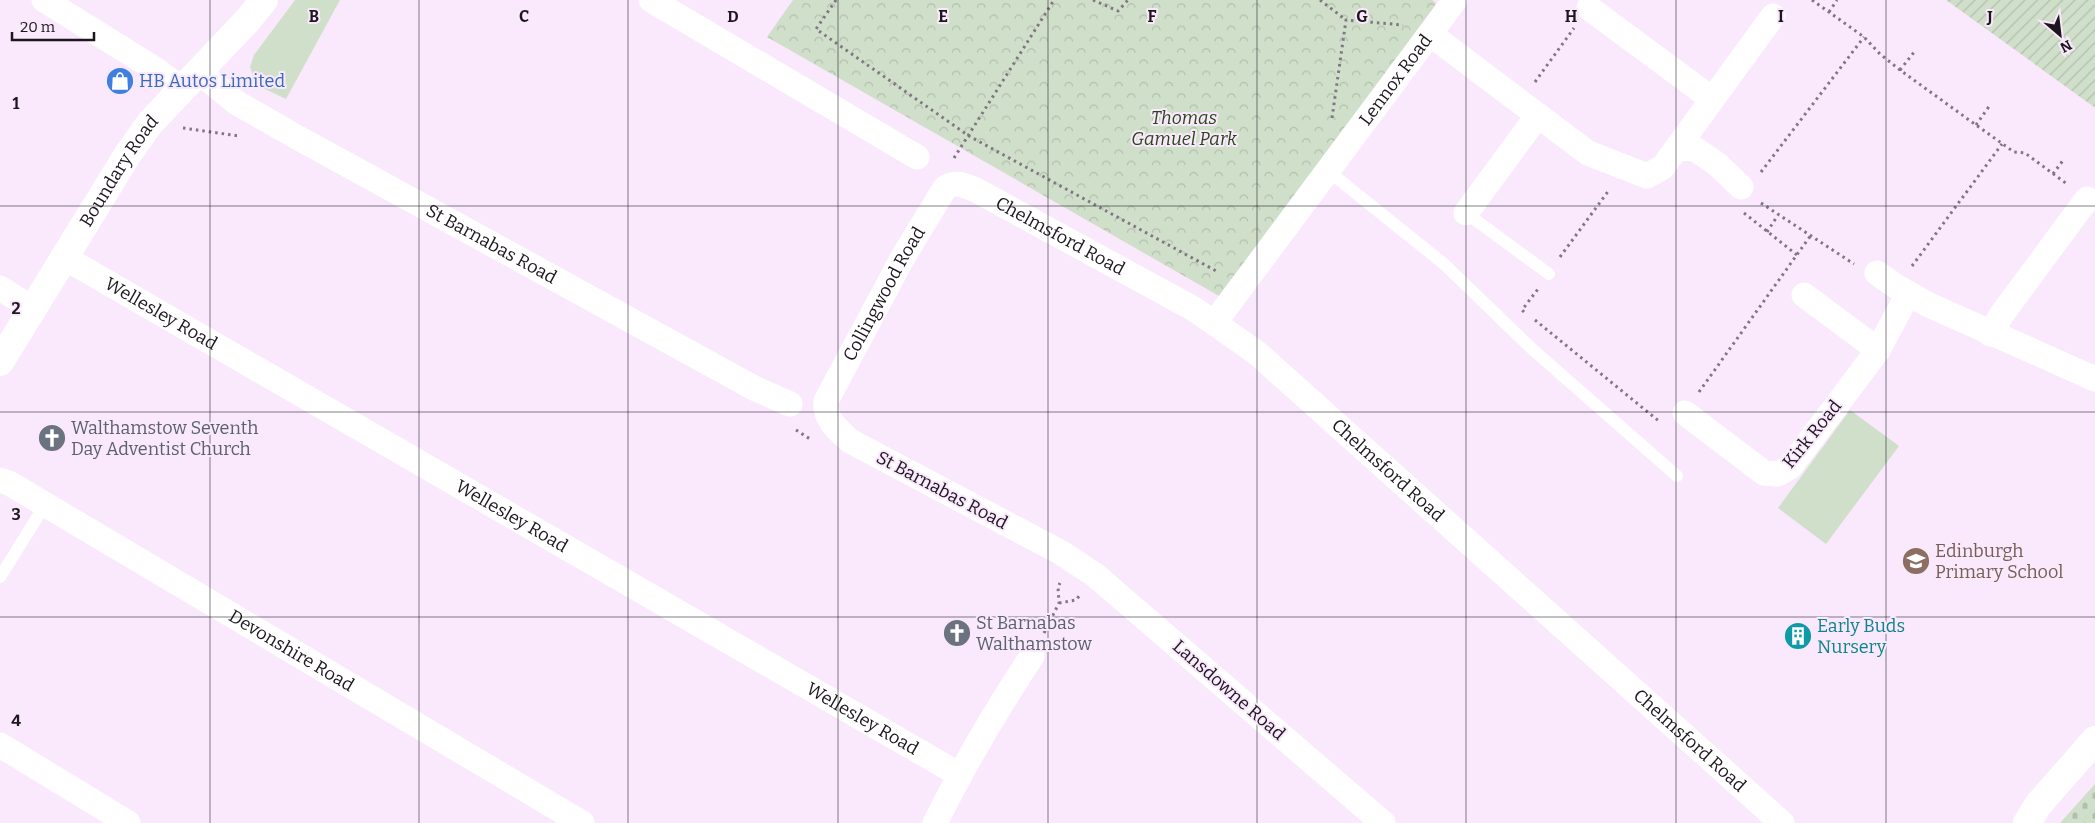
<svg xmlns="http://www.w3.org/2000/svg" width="2095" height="823" viewBox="0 0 2095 823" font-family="Bitter,serif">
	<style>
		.grass { fill: #d0dfca }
		.forest { fill: url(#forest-crowns) }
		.cemetery { fill: url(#cemetery-stones) }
		.garden { fill: url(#garden-furrows) }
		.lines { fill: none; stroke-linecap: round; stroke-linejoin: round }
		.path { stroke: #817683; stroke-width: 3; stroke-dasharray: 2.5 4; stroke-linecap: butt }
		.lane { stroke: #fff; stroke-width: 12 }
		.street { stroke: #fff; stroke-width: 25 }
		.secondary { stroke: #fff; stroke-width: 28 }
		.grid { fill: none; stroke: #1c161d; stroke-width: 1; stroke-opacity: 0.55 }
		.labels { text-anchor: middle; stroke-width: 4; stroke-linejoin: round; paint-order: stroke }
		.shop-label { font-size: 18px; fill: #366cbe; stroke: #fae9fc; text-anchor: start }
		.street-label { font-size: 18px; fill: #1c161d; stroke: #fae9fc }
		.park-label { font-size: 18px; font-style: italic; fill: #29461a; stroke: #fae9fc }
		.worship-label { font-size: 18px; fill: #5b616d; stroke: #fae9fc; text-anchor: start }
		.education-label { font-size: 18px; fill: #785e54; stroke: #fae9fc; text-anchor: start }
		.culture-label { font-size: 18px; fill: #0d838f; stroke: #fae9fc; text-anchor: start }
		.grid-label { font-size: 16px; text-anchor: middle; font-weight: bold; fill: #1c161d; stroke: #fae9fc; stroke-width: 4; stroke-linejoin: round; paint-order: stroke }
	</style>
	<defs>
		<pattern id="forest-crowns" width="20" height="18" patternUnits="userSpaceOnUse" patternTransform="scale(1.25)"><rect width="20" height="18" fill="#d0dfca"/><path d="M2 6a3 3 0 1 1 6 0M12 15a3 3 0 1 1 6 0" fill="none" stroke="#b2bfad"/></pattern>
		<pattern id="cemetery-stones" width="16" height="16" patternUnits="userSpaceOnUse" patternTransform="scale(1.25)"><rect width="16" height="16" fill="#d0dfca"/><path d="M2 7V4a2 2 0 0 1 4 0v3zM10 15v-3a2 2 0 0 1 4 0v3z" fill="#b2bfad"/></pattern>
		<pattern id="garden-furrows" width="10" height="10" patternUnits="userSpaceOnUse" patternTransform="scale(1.25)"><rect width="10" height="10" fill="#d0dfca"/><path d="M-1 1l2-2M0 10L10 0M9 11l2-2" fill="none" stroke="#b2bfad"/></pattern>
	</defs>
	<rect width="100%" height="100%" fill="#fae9fc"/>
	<path class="grass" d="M295,0h45l-54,99 -23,-11 -9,-10 -4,-11 4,-12z
		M1850,410l49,36 -73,98 -48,-36z"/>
	<path class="forest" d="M793,0h639l4,3 -14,27 -203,266 -452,-259z"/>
	<path class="cemetery" d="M2095,784v39h-35z"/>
	<path class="garden" d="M1946,0h149v106l-1,1z"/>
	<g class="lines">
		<path class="path" d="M836,0l-20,29 153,107 249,136
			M1093,0l25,11 10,-11
			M1320,0l26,20
			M1812,0l52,37 16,17 20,16 76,55 38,27 11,1 42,31
			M1829,12l8,-12
			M1900,70l15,-19
			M1535,82l39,-54
			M1332,118l14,-98 57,5
			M1976,125l14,-20
			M183,128l56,8
			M954,158l100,-158
			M1761,172l103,-135
			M2053,174l11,-15
			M1761,203l93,61
			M1744,213l53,42
			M1767,232l11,-17
			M1560,257l49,-67
			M1912,266l90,-122
			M1524,312l-2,-2 16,-21
			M1535,320l125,102
			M1699,392l112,-157
			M796,430l14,9
			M1059,603l17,-3 4,-5
			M1044,633l15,-30 -1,-16 2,-4"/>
		<path class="lane" d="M1327,170l117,94 87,84 146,128
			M1466,213l83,61
			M0,577l45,-72"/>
		<g class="street">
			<path d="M44,0l111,69 28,21"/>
			<path d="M651,0l266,157"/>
			<path d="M1589,8l123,91"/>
			<path d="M1430,34l158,119 59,23 16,-9 110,-151"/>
			<path id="s1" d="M199,72l38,31 56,32 461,253 36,16"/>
			<path d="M1678,148l17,1 22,15 24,23"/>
			<path d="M1466,213l72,-98"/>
			<path id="s2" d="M65,258l895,517"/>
			<path d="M1877,273l20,14 32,18 166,74"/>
			<path d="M0,288l33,21"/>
			<path d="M1804,295l74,55"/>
			<path id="s3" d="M1215,322l240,-322"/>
			<path d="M1990,334l12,-20 85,-115"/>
			<path d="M1685,413l79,60 14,1 12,-7 88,-117 30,-56"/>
			<path id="s4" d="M0,480l9,3 573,340"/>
			<path d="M0,745l128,78"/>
			<path d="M935,823c29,-58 61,-113 97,-167"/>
			<path id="s5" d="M1383,823l-288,-248 -35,-23 -210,-111c-12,-11 -26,-22 -24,-40l77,-144 42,-69c10,-7 18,-3 29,1l220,120 63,44 525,470"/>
		</g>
		<g class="secondary">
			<path id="s6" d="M0,362l128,-208 22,-31 97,-102 17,-21"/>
			<path d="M2027,823l11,-18 57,-65"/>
		</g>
	</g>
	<path class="grid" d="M210,0v823M419,0v823M628,0v823M838,0v823M1048,0v823M1257,0v823M1466,0v823M1676,0v823M1886,0v823M0,206h2095M0,412h2095M0,617h2095"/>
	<defs>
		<symbol id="shop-disc" viewBox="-11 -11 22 22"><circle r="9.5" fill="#3f7fe0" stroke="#fae9fc"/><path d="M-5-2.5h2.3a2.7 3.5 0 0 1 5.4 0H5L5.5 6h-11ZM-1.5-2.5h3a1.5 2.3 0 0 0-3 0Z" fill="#fff"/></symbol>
		<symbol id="church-disc" viewBox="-11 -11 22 22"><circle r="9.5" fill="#6b7280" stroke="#fae9fc"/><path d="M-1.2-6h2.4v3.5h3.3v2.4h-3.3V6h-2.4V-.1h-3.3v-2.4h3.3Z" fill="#fff"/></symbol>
		<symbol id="school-disc" viewBox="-11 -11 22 22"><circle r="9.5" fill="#8d6e63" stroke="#fae9fc"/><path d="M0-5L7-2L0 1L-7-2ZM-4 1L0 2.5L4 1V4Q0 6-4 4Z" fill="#fff"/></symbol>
		<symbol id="building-disc" viewBox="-11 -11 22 22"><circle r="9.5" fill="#0f9aa8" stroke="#fae9fc"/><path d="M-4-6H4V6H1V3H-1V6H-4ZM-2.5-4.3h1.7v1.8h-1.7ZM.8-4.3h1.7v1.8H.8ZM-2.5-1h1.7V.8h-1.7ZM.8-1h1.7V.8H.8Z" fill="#fff"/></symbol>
	</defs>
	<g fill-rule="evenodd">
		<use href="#shop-disc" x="104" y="65" width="32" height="32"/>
		<use href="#church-disc" x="36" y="422" width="32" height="32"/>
		<use href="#school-disc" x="1900" y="545" width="32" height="32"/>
		<use href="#church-disc" x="941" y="617" width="32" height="32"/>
		<use href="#building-disc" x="1782" y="620" width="32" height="32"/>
	</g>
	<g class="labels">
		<g class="shop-label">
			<text x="139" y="87">HB Autos Limited</text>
		</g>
		<g class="street-label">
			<text dy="6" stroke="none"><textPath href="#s3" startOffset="302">Lennox Road</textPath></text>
			<text dy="6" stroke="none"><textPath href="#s6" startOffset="225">Boundary Road</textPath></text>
			<text dy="6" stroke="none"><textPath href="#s5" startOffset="1081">Chelmsford Road</textPath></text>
			<text dy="6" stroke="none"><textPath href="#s1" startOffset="340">St Barnabas Road</textPath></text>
			<text dy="6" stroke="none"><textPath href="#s5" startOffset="830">Collingwood Road</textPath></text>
			<text dy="6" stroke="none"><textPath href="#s2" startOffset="111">Wellesley Road</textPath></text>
			<text transform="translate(1812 434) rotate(-51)" y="6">Kirk Road</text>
			<text dy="6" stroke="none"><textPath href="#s5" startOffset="1486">Chelmsford Road</textPath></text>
			<text transform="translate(942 490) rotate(28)" y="6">St Barnabas Road</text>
			<text dy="6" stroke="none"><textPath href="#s2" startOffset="516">Wellesley Road</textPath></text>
			<text dy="6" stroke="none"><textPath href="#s4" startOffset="338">Devonshire Road</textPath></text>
			<text transform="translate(1229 690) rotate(41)" y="6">Lansdowne Road</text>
			<text dy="6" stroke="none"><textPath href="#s2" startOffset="921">Wellesley Road</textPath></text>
			<text dy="6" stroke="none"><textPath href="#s5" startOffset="1891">Chelmsford Road</textPath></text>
		</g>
		<g class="park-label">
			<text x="1184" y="124">Thomas<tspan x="1184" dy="21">Gamuel Park</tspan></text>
		</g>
		<g class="worship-label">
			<text x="71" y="434">Walthamstow Seventh<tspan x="71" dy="21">Day Adventist Church</tspan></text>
			<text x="976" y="629">St Barnabas<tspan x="976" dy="21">Walthamstow</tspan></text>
		</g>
		<g class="education-label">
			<text x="1935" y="557">Edinburgh<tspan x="1935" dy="21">Primary School</tspan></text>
		</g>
		<g class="culture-label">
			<text x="1817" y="632">Early Buds<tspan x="1817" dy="21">Nursery</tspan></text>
		</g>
	</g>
	<g class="grid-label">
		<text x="314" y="22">B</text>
		<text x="524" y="22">C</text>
		<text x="733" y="22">D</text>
		<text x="943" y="22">E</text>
		<text x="1152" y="22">F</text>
		<text x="1362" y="22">G</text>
		<text x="1571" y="22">H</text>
		<text x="1781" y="22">I</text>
		<text x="1990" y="22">J</text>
		<text x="16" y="109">1</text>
		<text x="16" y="314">2</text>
		<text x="16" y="520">3</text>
		<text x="16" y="726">4</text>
	</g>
	<g transform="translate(2060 35) rotate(152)" stroke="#fae9fc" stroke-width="4" paint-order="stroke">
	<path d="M0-4L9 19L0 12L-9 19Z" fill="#1c161d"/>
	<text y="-8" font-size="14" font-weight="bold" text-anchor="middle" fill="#1c161d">N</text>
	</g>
	<path d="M12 32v8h82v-8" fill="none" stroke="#1c161d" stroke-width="2.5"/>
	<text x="20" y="32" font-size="15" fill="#1c161d" stroke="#fae9fc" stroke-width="4" paint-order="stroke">20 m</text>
</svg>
